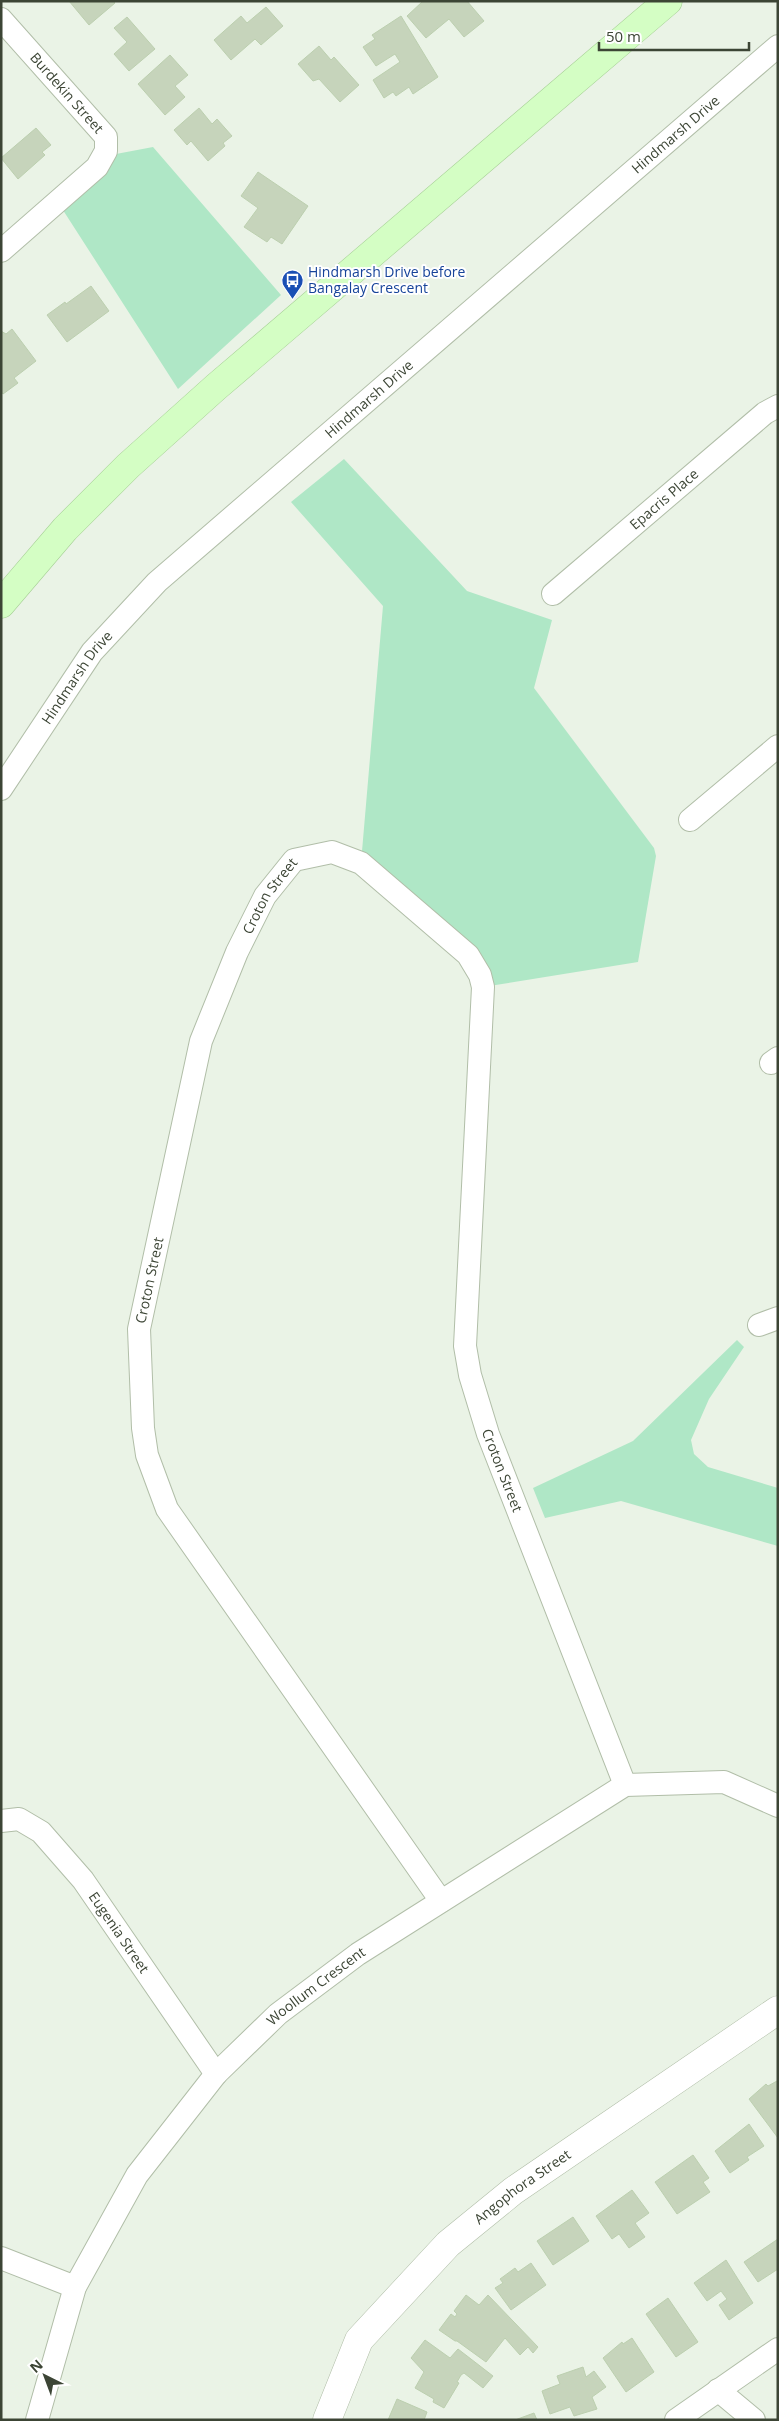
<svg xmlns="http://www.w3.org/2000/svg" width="779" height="2421" viewBox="0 0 779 2421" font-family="'Open Sans',sans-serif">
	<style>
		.green { fill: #afe7c6 }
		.building { fill: #c6d4bb; stroke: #bccfaf }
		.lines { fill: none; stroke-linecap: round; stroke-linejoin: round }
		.minor-casing { stroke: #b1bea8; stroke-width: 24 }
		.tertiary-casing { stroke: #b1bea8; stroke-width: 29 }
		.secondary-casing { stroke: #a5cf94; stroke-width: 29 }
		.minor { stroke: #fff; stroke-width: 22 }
		.tertiary { stroke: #fff; stroke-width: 28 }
		.secondary { stroke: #d4fec4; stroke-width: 28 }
		.labels { text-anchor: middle; stroke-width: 4; stroke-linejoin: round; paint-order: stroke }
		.street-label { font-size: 14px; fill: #3c4535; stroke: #fff }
		.transit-label { font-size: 14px; fill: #164399; stroke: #fff; text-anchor: start }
	</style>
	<rect width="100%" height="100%" fill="#eaf3e6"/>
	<path class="green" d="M153,147l128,148 -103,94 -117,-182 55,-53z
		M344,459l123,132 85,29 -18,68 120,160 2,8 -18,106 -155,25 -3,-12 -119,-112 22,-257 -92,-104z
		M737,1340l7,7 -35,52 -18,41 3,14 14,13 70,21v58l-157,-45 -76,17 -12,-30 100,-47z"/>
	<path class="building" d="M69,1h44l2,2 -26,22z
		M423,1h44l17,20 -20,16 -15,-18 -23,19 -19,-22z
		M266,7l17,19 -22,19 -6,-6 -24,21 -17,-20 27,-24 6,7z
		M401,16l37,61 -25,17 -4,-7 -13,9 -3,-4 -9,6 -11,-18 27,-18 -5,-8 -19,12 -13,-19 12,-8 -3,-4z
		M127,17l28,32 -26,22 -15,-17 13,-12 -13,-14z
		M319,46l12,14 3,-3 25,28 -19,17 -21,-23 -6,2 -15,-17z
		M170,55l18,20 -13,11 10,11 -20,18 -27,-31z
		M199,108l13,16 5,-5 15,17 -9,7 2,3 -17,15 -17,-20 -4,4 -13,-15z
		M36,128l15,17 -9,7 3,3 -27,24 -17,-21z
		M258,172l50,34 -26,38 -11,-7 -4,5 -23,-15 14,-19 -17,-12z
		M91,286l18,25 -42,31 -20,-27 18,-13 1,2z
		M12,329l24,32 -22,17 4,5 -15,11 -2,-3v-60l5,3z
		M777,2081l1,1v56l-29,-39 17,-15 2,2z
		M749,2124l15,22 -17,11 2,3 -19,13 -15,-22z
		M693,2155l16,23 -6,4 7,10 -33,22 -22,-32z
		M632,2190l17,23 -14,10 10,14 -16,11 -10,-14 -7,5 -16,-23z
		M573,2217l16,24 -36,24 -16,-24z
		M778,2239v30l-20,13 -14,-20z
		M726,2260l27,43 -24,17 -10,-15 8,-6 -6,-8 -14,10 -13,-18z
		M531,2263l15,22 -35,25 -16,-22 8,-5 -3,-4 15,-11 3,4z
		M466,2295l13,10 9,-10 50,52 -5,6 -5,-6 -8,8 -15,-17 -19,24 -29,-21h-2l-16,-11 12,-16 4,3 2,-3 -3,-3z
		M668,2298l30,44 -22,15 -30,-43z
		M632,2338l22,34 -28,20 -23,-34 19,-16 1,2z
		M425,2340l25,18 8,-9 35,27 -10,12 -19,-15 -3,2 -4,7 2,1 -15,25 -11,-6 1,-3 -19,-11 9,-16 -13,-14z
		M583,2367l3,10 8,-6 12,16 -14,10 5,12 -23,7 -4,-9 -20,7 -8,-23 18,-7 -3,-8z
		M397,2399l30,13 -3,8h-36z
		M534,2413l3,7h-22z"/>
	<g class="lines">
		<defs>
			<g id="minor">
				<path id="s1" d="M1,19l105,118v14l-9,16 -96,84"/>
				<path id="s2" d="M553,594l212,-181 13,-7"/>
				<path id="s3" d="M1,789l91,-137 65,-70 621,-536"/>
				<path d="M690,820l88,-74"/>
				<path d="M771,1063l7,-5"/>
				<path d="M759,1325l19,-7"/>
				<path id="s4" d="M1,1821l18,-2 22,13 42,48 133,194"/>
				<path id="s5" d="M441,1901l-274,-392 -20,-54 -4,-27 -4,-99 62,-288 36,-89 28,-56 29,-36 38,-8 29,11 107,92 12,20 3,12 -18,359 5,29 18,59 137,351"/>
				<path d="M1,2258l74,29"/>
				<path d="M718,2390l36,30"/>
				<path id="s6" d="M37,2420l38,-133 62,-112 79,-101 62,-60 80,-60 267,-169 99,-3 54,24"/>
				<path d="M676,2420l102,-71"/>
			</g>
			<g id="tertiary">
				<path id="s7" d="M327,2420l32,-80 89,-96 65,-53 265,-181"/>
			</g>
			<path id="secondary" d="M1,604l64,-75 63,-63 88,-79 452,-386"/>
		</defs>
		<use href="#minor" class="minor-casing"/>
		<use href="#tertiary" class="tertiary-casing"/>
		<use href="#secondary" class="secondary-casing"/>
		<use href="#minor" class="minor"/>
		<use href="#tertiary" class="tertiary"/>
		<use href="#secondary" class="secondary"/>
	</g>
	<defs>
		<symbol id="bus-pin" viewBox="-11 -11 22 30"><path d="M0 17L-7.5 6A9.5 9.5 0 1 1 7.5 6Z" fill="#1a4fb4" stroke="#fff"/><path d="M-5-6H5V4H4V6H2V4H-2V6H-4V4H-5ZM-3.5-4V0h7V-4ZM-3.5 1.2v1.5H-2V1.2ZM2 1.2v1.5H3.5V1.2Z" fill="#fff"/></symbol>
	</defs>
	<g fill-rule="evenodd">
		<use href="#bus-pin" x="280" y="268" width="25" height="34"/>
	</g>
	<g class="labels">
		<g class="street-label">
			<text dy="5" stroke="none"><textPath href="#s1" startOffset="99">Burdekin Street</textPath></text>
			<text dy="5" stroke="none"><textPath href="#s3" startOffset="945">Hindmarsh Drive</textPath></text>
			<text dy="5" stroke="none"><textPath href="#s3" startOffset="540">Hindmarsh Drive</textPath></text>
			<text dy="5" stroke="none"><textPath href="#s2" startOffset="146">Epacris Place</textPath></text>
			<text dy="5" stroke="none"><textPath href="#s3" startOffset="135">Hindmarsh Drive</textPath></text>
			<text dy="5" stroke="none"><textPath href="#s5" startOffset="1118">Croton Street</textPath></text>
			<text dy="5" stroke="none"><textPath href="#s5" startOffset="712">Croton Street</textPath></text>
			<text dy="5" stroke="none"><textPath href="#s5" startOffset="1898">Croton Street</textPath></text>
			<text dy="5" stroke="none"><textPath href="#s4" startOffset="171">Eugenia Street</textPath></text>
			<text dy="5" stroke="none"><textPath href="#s6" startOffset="528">Woollum Crescent</textPath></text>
			<text dy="5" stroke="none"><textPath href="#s7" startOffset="311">Angophora Street</textPath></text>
		</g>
		<g class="transit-label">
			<text x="308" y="277">Hindmarsh Drive before<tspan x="308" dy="16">Bangalay Crescent</tspan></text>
		</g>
	</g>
	<rect width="779" height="2421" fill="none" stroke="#3c4535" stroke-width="5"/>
	<g transform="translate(45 2376) rotate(318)" stroke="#ffffff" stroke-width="4" paint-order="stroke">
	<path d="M0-4L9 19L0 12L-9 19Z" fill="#3c4535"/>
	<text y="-8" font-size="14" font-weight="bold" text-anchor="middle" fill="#3c4535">N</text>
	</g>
	<path d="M599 42v8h150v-8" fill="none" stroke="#3c4535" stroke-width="2.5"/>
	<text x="606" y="42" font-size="15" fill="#3c4535" stroke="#ffffff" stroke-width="4" paint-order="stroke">50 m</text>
</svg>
